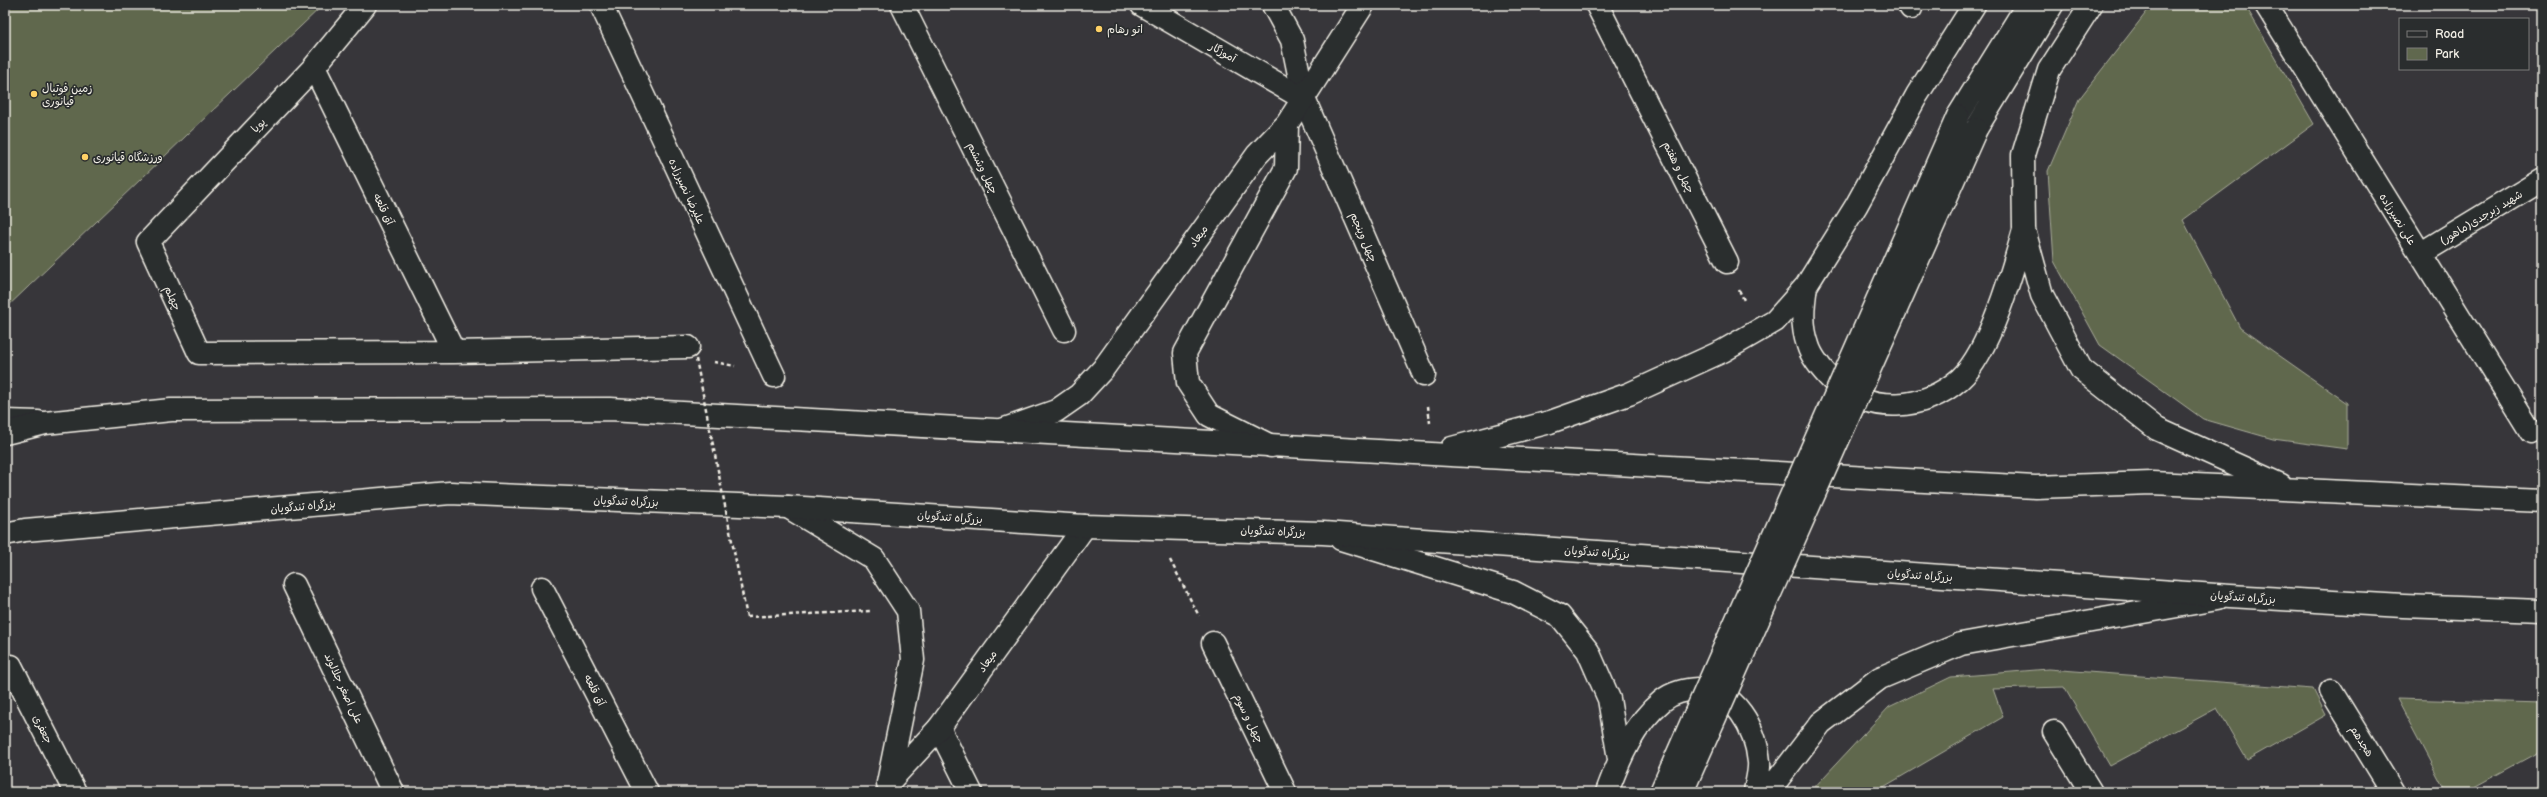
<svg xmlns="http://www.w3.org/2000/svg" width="2547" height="797" viewBox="0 0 2547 797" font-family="'Balsamiq Sans','Playpen Sans Arabic',sans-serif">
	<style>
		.green { fill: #60684e; stroke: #aaac9b }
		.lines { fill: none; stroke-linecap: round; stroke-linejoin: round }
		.minor-casing { stroke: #f4f1e8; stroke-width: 25 }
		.tertiary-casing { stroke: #f4f1e8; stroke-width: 25 }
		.secondary-casing { stroke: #f4f1e8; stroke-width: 25 }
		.primary-casing { stroke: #f4f1e8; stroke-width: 25 }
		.trunk-casing { stroke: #f4f1e8; stroke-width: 25 }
		.path { stroke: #f4f1e8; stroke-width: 2.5; stroke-dasharray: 4 3; stroke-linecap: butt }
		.minor { stroke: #2a2d2e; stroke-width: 22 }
		.tertiary { stroke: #2a2d2e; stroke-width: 22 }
		.secondary { stroke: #2a2d2e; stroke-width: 22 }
		.primary { stroke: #2a2d2e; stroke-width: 22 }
		.trunk { stroke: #2a2d2e; stroke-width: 22 }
		.tertiary-bridge-casing { stroke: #f4f1e8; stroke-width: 25; stroke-linecap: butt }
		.path-bridge { stroke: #f4f1e8; stroke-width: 2.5; stroke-dasharray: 4 3; stroke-linecap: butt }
		.tertiary-bridge { stroke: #2a2d2e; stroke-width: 22 }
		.poi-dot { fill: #ffd166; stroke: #2a2d2e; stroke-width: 1.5 }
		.labels { text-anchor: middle; stroke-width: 3.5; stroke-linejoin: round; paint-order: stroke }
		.poi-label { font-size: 11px; fill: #f4f1e8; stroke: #2a2d2e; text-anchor: start }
		.street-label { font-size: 11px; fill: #f4f1e8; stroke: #2a2d2e }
	</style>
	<rect width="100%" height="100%" fill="#37363a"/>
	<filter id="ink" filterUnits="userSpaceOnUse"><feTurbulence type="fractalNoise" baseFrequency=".025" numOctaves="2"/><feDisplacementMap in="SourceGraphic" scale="8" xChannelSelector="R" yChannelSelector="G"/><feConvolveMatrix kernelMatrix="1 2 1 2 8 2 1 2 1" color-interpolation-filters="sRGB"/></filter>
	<g filter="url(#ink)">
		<path class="green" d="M5,5h318l-318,304z
			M2152,5h93l69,119 -131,96 57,108 107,75v46l-74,-10 -70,-20 -103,-74 -46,-84 -6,-90 31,-72z
			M2048,669l265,20 13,26 -79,45 -30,-52 -107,58 -46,-79 -71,2 10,28 -128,75h-65l79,-85 62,-30z
			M2397,699l145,4v47l-77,42h-19z"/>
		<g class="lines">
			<defs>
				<path id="minor" d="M365,5l-51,62 -166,175 51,111 255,-1 234,-5
					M601,5l173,371
					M902,5l162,325
					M1273,5l19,35 12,59 120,276
					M1597,5l130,257
					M1909,5l2,3
					M2266,5l265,427
					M314,67l140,285
					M2420,254l122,-74
					M294,585l99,207
					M542,588l105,204
					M1213,643l72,149
					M11,666l64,126
					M2331,691l62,101
					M939,728l32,64
					M2054,732l37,60"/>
				<path id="tertiary" d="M1142,5l162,94
					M1958,116l69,-111
					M1976,129l76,-124
					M1002,430l54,-19 23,-16 24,-26 154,-214 30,-31 76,-119
					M1271,446l-62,-31 -21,-32 -3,-30 101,-185 1,-44
					M788,507l86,52 34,52 5,49 -25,123
					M888,783l51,-55 146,-202"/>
				<path id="secondary" d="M1341,539l172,53 47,24 28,35 21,48 10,60
					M1607,792c12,-33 27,-68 55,-91 11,-9 23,-11 36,-12 37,0 58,40 61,73 1,9 -3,21 -4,30
					M1768,792l53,-69 59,-45 81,-34 256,-45"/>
				<path id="primary" d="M5,421l33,1"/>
				<path id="trunk" d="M2091,5l-42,65 -26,85 1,75 18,65 39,74 76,60 124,56
					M1806,286c-3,20 -5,39 2,59 4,14 16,27 26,37 37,32 89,29 126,-3 30,-27 53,-110 64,-149
					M5,433l40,-10 126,-13 439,-1 1425,78 117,-4 390,18
					M1452,448l98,-26 79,-28 94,-43 52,-30 31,-35 50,-80 61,-111 57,-90
					M5,534l20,-4 425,-37 338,14 297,19 238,7 907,63 173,10 139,5"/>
			</defs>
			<use href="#minor" class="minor-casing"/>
			<use href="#tertiary" class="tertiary-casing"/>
			<use href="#secondary" class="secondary-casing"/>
			<use href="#primary" class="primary-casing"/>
			<use href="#trunk" class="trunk-casing"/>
			<path class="path" d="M1739,290l6,12
				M714,362l21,4
				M1428,406l2,17
				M1170,560l29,56
				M747,617l123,-6"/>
			<use href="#minor" class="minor"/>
			<use href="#tertiary" class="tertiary"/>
			<use href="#secondary" class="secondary"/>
			<use href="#primary" class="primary"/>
			<use href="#trunk" class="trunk"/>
			<defs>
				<path id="tertiary-bridge" d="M1661,792l297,-676
					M1682,792l294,-663"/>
			</defs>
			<use href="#tertiary-bridge" class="tertiary-bridge-casing"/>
			<path class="path-bridge" d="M696,359l51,258"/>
			<use href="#tertiary-bridge" class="tertiary-bridge"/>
		</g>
	</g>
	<g class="poi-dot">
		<circle cx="1099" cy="29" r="4"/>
		<circle cx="34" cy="94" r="4"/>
		<circle cx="85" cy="157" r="4"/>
	</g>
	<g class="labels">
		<g class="poi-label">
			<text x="1107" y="33">اتو رهام</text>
			<text x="42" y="92">زمین فوتبال<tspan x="42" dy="13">قیانوری</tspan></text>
			<text x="93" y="161">ورزشگاه قیانوری</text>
		</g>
		<g class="street-label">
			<text transform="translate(1223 52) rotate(30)" y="4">آموزگار</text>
			<text transform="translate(258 125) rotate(-46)" y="4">پویا</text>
			<text transform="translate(1679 167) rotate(63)" y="4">چهل و هفتم</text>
			<text transform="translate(983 168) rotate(64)" y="4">چهل وششم</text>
			<text transform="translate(687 191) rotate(65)" y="4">علیرضا نصیرزاده</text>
			<text transform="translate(384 209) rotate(64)" y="4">آق قلعه</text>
			<text transform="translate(2481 217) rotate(-31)" y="4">شهید زبرجدی(ماهور)</text>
			<text transform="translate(2398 219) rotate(58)" y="4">علی نصیرزاده</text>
			<text transform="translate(1198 236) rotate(-54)" y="4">میعاد</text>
			<text transform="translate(1364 237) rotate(67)" y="4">چهل وپنجم</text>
			<text transform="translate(173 298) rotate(65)" y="4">چهلم</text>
			<text transform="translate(626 501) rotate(2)" y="4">بزرگراه تندگویان</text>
			<text transform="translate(303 506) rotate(-5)" y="4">بزرگراه تندگویان</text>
			<text transform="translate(950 517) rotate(4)" y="4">بزرگراه تندگویان</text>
			<text transform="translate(1273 531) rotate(2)" y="4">بزرگراه تندگویان</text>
			<text transform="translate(1597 552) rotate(4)" y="4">بزرگراه تندگویان</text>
			<text transform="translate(1920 575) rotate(4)" y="4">بزرگراه تندگویان</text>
			<text transform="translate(2243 597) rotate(4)" y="4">بزرگراه تندگویان</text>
			<text transform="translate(987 661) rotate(-54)" y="4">میعاد</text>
			<text transform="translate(344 688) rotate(65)" y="4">علی اصغر جلالوند</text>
			<text transform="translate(595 690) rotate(63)" y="4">آق قلعه</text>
			<text transform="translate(1249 718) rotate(64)" y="4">چهل و سوم</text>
			<text transform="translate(43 729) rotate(63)" y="4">جعفری</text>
			<text transform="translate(2362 741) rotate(58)" y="4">هجدهم</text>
		</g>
	</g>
	<rect width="2547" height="797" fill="none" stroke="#2a2d2e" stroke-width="20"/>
	<rect x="10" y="10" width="2527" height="777" fill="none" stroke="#f4f1e8" stroke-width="1.5" filter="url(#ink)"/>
	<rect x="2399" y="18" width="130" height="52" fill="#2a2d2e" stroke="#7b7b78"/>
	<rect x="2407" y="31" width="20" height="6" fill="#2a2d2e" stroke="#7b7b78"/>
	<text x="2435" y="38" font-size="12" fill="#f4f1e8">Road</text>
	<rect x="2407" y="48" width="20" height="12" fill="#60684e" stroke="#7b7b78"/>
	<text x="2435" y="58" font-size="12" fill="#f4f1e8">Park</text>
</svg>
